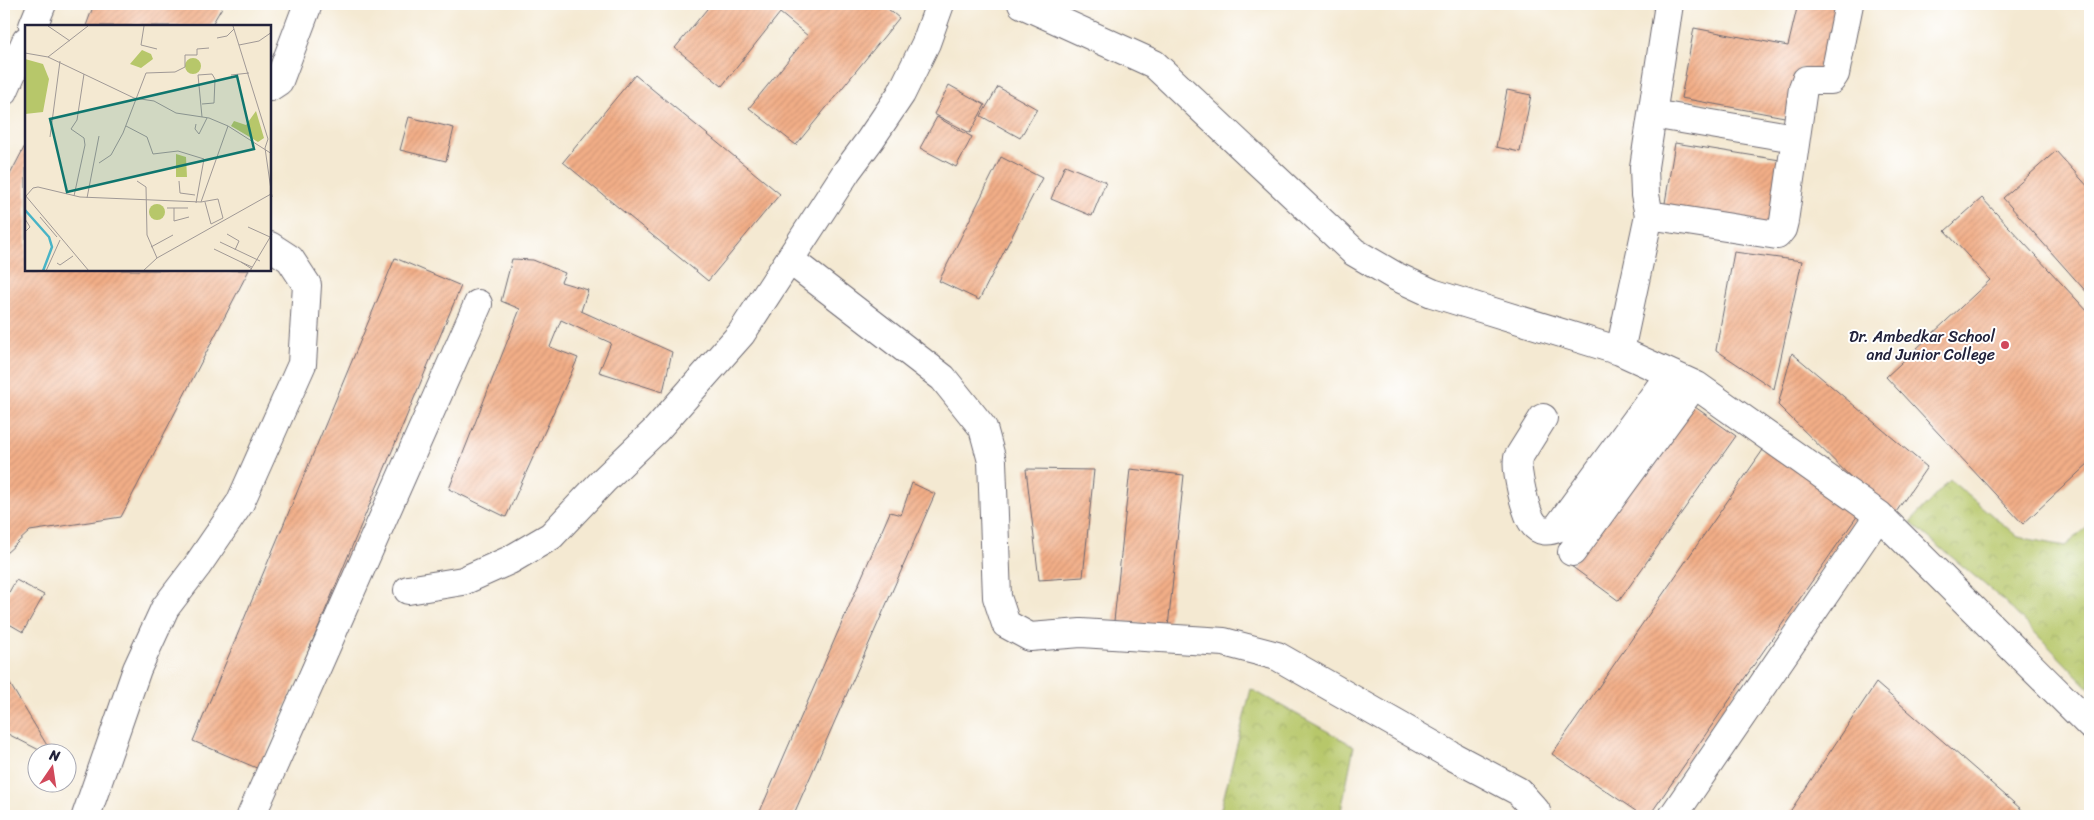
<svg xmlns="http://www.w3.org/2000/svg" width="2094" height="820" viewBox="0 0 2094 820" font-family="Sriracha,sans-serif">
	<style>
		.park { fill: url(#park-crowns); stroke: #6c7452 }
		.building { fill: url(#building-hatch) }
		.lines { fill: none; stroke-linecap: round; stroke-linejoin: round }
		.minor-casing { stroke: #6c6870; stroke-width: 30 }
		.minor { stroke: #fff; stroke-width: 28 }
		.poi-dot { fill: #d1495b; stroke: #fff; stroke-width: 2 }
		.labels { text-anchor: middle; stroke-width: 4; stroke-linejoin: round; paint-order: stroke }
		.poi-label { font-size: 16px; fill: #22223b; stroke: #fff; text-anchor: end }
		.inset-river { fill: none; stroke: #49b4c6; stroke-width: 2.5 }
		.inset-road { fill: none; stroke: #a09996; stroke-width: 1 }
		.view { fill: #0f766e; fill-opacity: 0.15; stroke: #0f766e; stroke-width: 2.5 }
		.inset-edge { fill: none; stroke: #22223b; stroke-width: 2.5 }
	</style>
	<defs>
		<pattern id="park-crowns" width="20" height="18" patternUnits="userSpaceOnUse" patternTransform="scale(1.25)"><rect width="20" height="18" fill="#b7c76a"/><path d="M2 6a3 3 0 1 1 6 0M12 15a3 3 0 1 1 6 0" fill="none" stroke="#9dab5d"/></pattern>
		<pattern id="building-hatch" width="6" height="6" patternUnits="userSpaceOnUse" patternTransform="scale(1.25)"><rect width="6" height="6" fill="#f2ae87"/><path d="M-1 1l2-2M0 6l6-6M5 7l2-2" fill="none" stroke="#cf9575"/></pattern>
	</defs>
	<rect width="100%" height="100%" fill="#fff"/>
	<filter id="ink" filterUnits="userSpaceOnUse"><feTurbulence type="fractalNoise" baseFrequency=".02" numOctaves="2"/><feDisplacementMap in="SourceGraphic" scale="10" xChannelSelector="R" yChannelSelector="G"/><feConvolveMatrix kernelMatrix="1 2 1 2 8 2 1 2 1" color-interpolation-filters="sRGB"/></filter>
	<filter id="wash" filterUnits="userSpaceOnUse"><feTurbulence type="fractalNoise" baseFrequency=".0096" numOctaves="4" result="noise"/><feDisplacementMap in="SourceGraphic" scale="20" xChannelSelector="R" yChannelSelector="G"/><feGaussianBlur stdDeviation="1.12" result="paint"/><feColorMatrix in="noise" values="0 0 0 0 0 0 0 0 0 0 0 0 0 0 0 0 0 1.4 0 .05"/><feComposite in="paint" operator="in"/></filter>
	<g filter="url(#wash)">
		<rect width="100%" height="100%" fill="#f4e9d2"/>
		<path class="park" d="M1950,480l68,57 47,9 25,-21v164l-87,-89 -93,-78z
			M1251,689l103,57 -14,70h-121z"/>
		<g id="blocks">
			<path class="building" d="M94,4h130l-13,22h-125z
				M711,4h171l17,14 -103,127 -47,-37 59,-72 -28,-23 -58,73 -47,-38z
				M1798,4h40l-14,68 -25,-4 -9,50 -109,-20 13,-70 94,18z
				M635,75l145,119 -72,87 -145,-119z
				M949,85l36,20 -15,28 -36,-19z
				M998,87l39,22 -17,29 -39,-22z
				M1507,90l24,5 -11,57 -24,-5z
				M409,117l45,11 -8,33 -46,-11z
				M937,117l35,20 -16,30 -36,-19z
				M1675,143l105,17 -8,69 -108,-20z
				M26,144v126h223l-128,247 -91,14 -26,24v-369z
				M2056,151l34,38v107l-87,-98z
				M1001,157l41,21 -63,122 -40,-19z
				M1065,165l41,17 -14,34 -41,-17z
				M1982,198l108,116v148l-67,62 -137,-147 104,-97 -45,-49z
				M1734,252l68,9 -28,128 -58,-39z
				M395,258l66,28 -202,483 -66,-28z
				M512,259l21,1 32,13 -4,9 27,8 -7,21 91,41 -9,40 -64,-20 12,-29 -50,-23 -11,27 28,11 -72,159 -57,-28 71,-180 -19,-8z
				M1792,353l135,114 -35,51 -114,-113z
				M1688,402l48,34 -117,165 -48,-35z
				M1765,447l95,65 -211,304h-6l-91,-62z
				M1026,469l68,1 -11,107 -44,3z
				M1130,469l54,6 -16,152 -54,-6z
				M912,483l23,11 -142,322h-35l132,-304 11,3z
				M16,580l28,15 -21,37 -19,-11v-20z
				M4,674l47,78h-8l-39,-20z
				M1876,683l153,133h-242z"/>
		</g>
	</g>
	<g filter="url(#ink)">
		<use href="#blocks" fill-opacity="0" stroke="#6c6870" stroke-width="1"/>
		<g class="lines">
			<defs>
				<path id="minor" d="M1022,4l132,60 200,188 41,24 37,17 188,58 77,35 182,129 211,210
					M33,26l9,-22
					M270,87l9,-6 29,-77
					M4,91l22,-50
					M1652,114l143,24
					M1649,215l128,20 5,-6 2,-8 19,-133 3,-8h25l4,-6 14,-70
					M790,260l153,118 40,50 9,33 5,136 9,27 24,13 51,-4 143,9 53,14 177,101 64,34 18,20 1,5
					M1620,351l29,-136 -4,-20 -1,-28 25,-163
					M1543,418l-25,40c-3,11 8,56 15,65 6,9 15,9 24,5l113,-154
					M1572,552l122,-167
					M408,590l55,-9 47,-21 41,-24 53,-56 52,-50 85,-96 106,-163 23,-31 31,-46 25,-51 14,-39
					M86,816l51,-147 28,-61 32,-42 43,-63 62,-139 5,-79 -17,-26 -20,-13
					M251,816l227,-512
					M1673,816l206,-301"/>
			</defs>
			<use href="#minor" class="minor-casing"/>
			<use href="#minor" class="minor"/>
		</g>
	</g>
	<circle class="poi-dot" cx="2005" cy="345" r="5"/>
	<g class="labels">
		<g class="poi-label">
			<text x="1995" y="342">Dr. Ambedkar School<tspan x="1995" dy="18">and Junior College</tspan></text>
		</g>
	</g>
	<g transform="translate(25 25)">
		<rect width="246" height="246" fill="#f4e9d2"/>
		<path d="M124 187a8 8 0 1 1 16 0a8 8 0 1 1-16 0Z" fill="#b7c76a"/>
		<path d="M117,25l9,4 2,5 -12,9 -11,-4zM160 41a8 8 0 1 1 16 0a8 8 0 1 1-16 0ZM0,34l18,5 6,15 -6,33 -18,2zM231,86l8,27 -6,4 -27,-16 3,-5 12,4zM151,129l10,3 1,20h-11z" fill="#b7c76a"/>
		<path class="inset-river" d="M0,185l24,27 3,10 -9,24"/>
		<path class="inset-road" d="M23,1l22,15M119,1l-3,19 16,4M208,1l35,113 -3,9 7,49M192,13l10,-2 7,-7M214,20l20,-4 13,-9M0,28l23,4 40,-31M23,32l86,41 20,3 22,12 33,5 19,8 44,28M206,50l18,-2M177,79l12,-1 1,-24 -3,-5 -14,1 4,42M171,99l-1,5 4,5 8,-16M101,101l21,11 6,17 25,-3 26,8 -8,44M25,112l10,-76M74,138l12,-8 12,-22 23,-60 29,-1 10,-5v-12h12v-6l12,-1M112,156l9,6 1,48 10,23M154,156l1,12 15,2M0,170l64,76M1,171l7,-8 5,-1 42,10 121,5 27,-76M49,171l11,-51 -1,-7 -13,-9 6,-9 7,-46M62,173l12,-62M176,177l17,-3 5,19 -12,6 -6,-22M142,183h21M149,183v13l15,-4M15,192l17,20M0,194l5,8 -5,5M223,202l22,10M202,209l12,7 -4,9M195,217l40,19M126,222l22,-12M189,224l27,13M32,238l3,2 13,-9M227,244l-11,-7 11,5M21,246l14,-31M118,246l14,-13 114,-64M225,246l22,-37"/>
		<path class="view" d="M212,51l17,73 -187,43 -17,-73z"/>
		<rect width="246" height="246" class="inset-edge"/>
	</g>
	<rect width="2094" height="820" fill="none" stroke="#fff" stroke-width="20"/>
	<g transform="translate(52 768) rotate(13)"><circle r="24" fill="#ffffff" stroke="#a7a7b1"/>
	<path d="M0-4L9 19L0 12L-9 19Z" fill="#d1495b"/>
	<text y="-8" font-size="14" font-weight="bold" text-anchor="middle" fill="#22223b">N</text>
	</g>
</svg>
